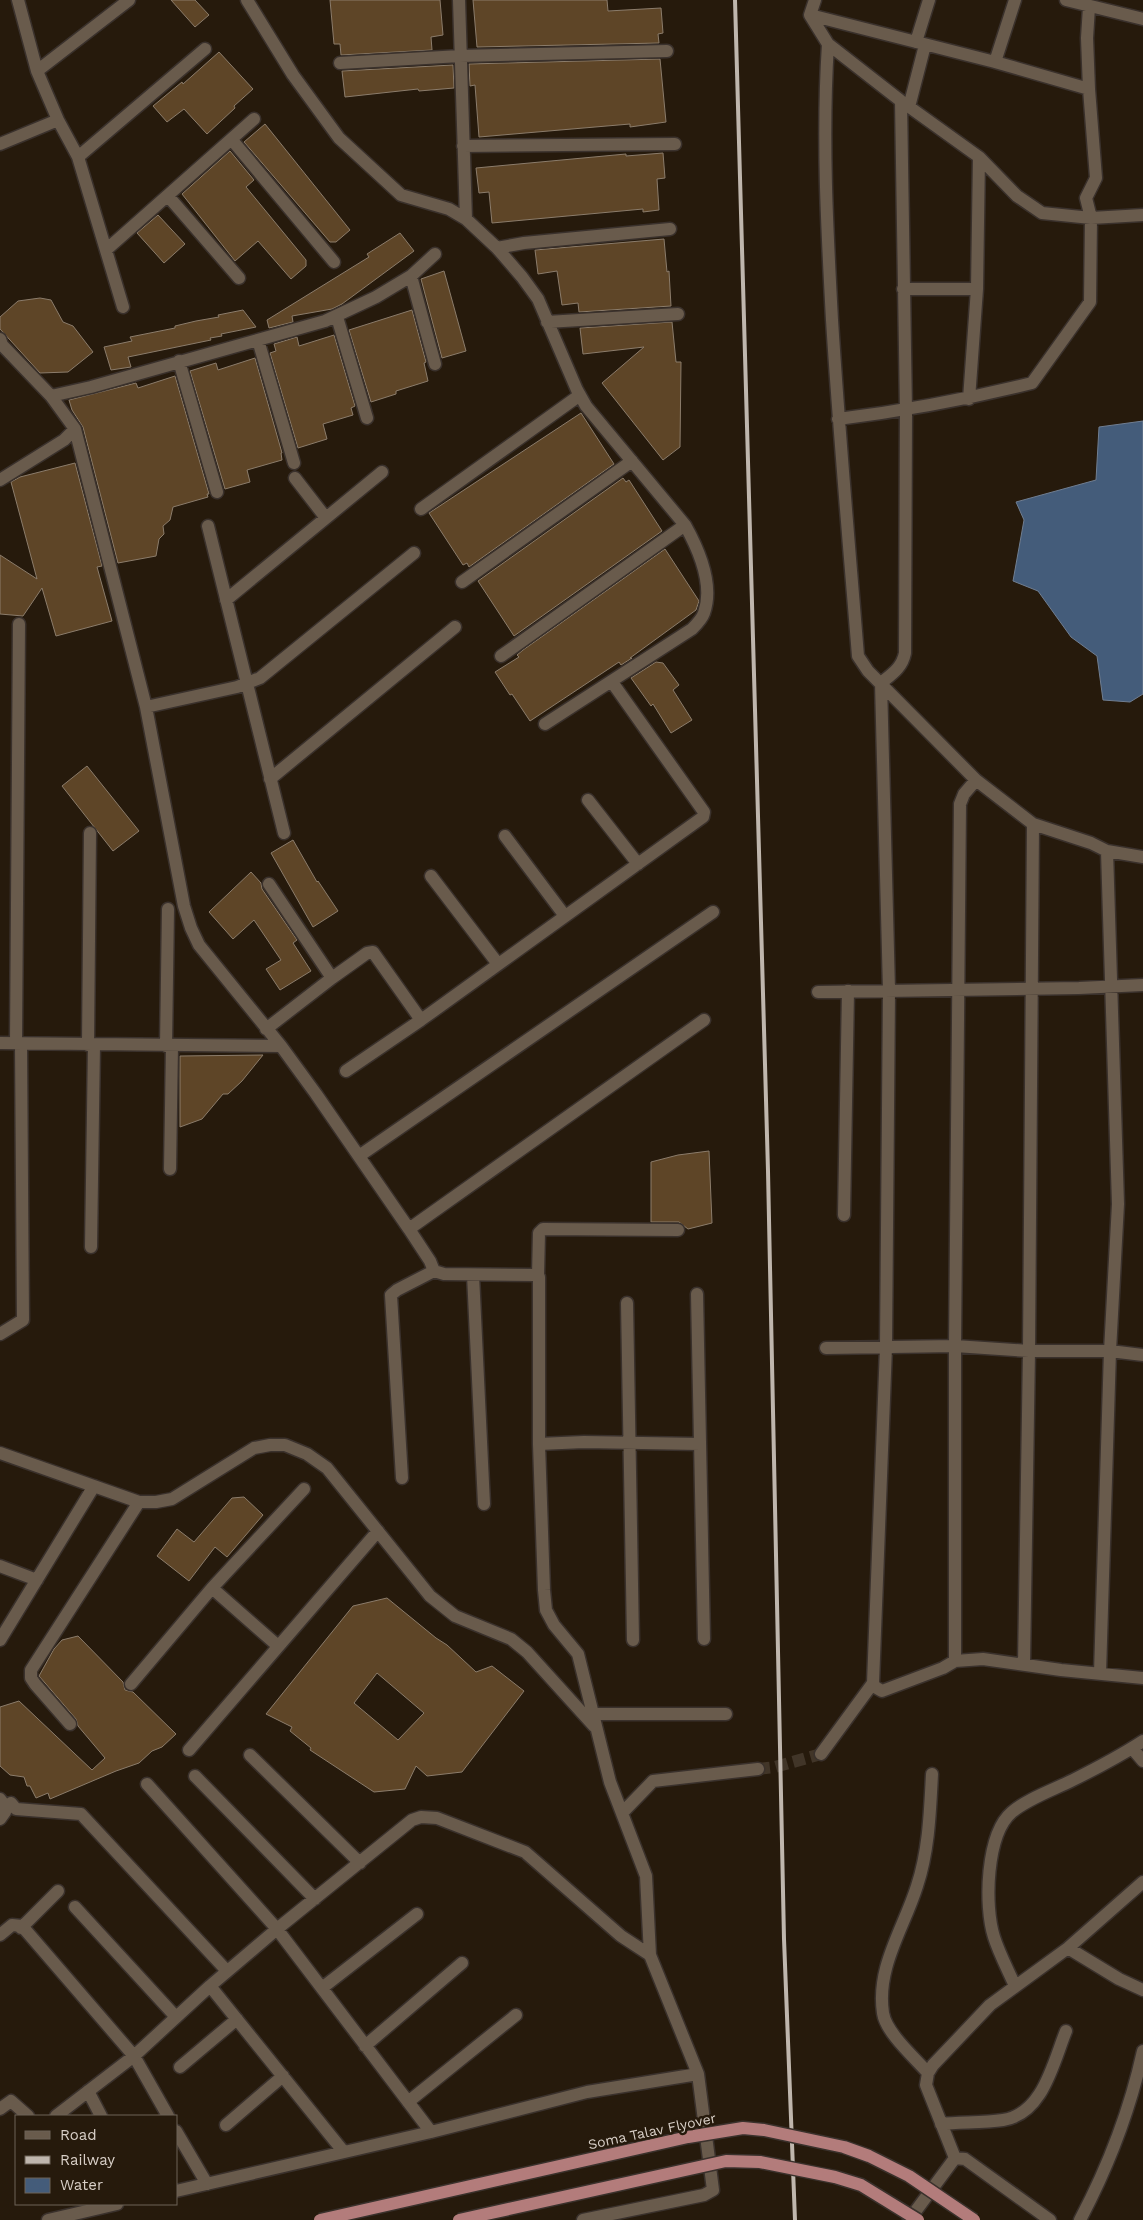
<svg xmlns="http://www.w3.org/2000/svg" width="1143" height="2220" viewBox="0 0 1143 2220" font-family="'Work Sans',sans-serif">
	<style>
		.water { fill: #445c7a; stroke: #707e91 }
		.building { fill: #5e4527; stroke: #8b7c6b; fill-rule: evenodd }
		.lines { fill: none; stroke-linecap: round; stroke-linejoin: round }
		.minor-tunnel { stroke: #413528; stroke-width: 12; stroke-dasharray: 12 6; stroke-linecap: butt }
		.minor-casing { stroke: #3a312c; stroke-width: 15 }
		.minor { stroke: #695b4c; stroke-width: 12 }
		.rail { stroke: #bfb6ad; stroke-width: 4 }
		.major-bridge-casing { stroke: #3a312c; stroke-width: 15; stroke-linecap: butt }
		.major-bridge { stroke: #b37c7b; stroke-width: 12 }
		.labels { text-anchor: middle; stroke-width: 5; stroke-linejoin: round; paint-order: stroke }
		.street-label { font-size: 14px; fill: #d8cfc7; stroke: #261a0c }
	</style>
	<rect width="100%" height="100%" fill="#261a0c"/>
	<path class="water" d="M1143,421v273l-13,8 -27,-2 -6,-44 -26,-19 -33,-46 -25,-10 11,-61 -8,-18 80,-22 3,-53z"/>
	<path class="building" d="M171,0h24l14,15 -14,12z
		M330,0h110l3,35 -12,2 1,13 -91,5 -1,-11h-6z
		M473,0h134l1,11 53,-3 2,25 -5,1 1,9 -182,4z
		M219,52l34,37 -19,17 1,2 -28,26 -23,-25 -17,13 -14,-16 29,-24 1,2z
		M660,59l6,63 -36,5v-3l-151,13 -4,-52 -5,1 -1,-22z
		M453,65l1,23 -35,3 -1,-2 -73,8 -3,-26z
		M265,124l85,106 -14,12h-6l-86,-100z
		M230,151l24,29 -8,7 60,73v6l-15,13 -33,-38 -23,20 -53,-67z
		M663,153l2,25 -8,1 2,31 -16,2v-3l-151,14 -3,-31 -10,1 -3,-25 150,-14v2z
		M158,215l27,29 -21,19 -27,-30z
		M400,233l14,18 -72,53 -10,5 -40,7 1,6 -24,6 -2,-8 102,-63 -2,-3z
		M664,239l3,33 2,-1 2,35 -92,6 -1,-9 -16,2 -5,-34 -19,3 -3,-24z
		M444,271l22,80 -24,7 -21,-79z
		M40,298l11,2 12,22 10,4 20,26 -25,20 -28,1 -40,-44v-12l18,-16z
		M243,310l13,17 -35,7 1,2 -12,2 1,2 -83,17 3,10 -20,3 -7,-23 28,-6 -2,-4 45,-9v-2l21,-5 23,-4 -1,-2z
		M412,310l14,52 -2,1 4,18 -32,10v3l-25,8 -22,-72z
		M672,322l4,40h5l-1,85 -17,13 -61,-77 42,-36 -61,7 -3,-26z
		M334,335l21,71 -4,2 2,7 -30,9 4,15 -29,9 -28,-95 6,-2 -2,-7 23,-7 2,9z
		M255,358l27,95h-1l1,7 -35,10 3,12 -25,7 -35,-118 26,-8 2,7z
		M175,376l34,118h-2l1,3 -35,10 -3,13 -7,6 1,8 -5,5 -3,17 -38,7 -35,-136 -11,-17 -3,-10 67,-17 2,5z
		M581,413l33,51 -145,103 -2,-4 -4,2 -34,-52z
		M75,463l27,103 -5,1 15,54 -56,15 -14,-48 -19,28 -23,-2v-59l37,24 -26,-97 9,-5z
		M623,478l3,4 3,-2 33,51 -148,105 -36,-55z
		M665,549l34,52 -3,9 -66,48h2l-11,7 -2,-3 -89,59 -18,-27 -2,1 -15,-23 24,-15 -2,-2 6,-5z
		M656,662l7,1 16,22 -6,5 19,30 -21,13 -18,-29 -2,2 -20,-28z
		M87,766l52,65 -26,20 -51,-65z
		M293,840l24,42 1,-1 20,30 -25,16 -42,-74z
		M251,872l10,11 1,6 35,51 -4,3 18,28 -31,19 -14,-21 15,-9 -27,-40 -21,19 -24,-27z
		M263,1055l-21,26 -14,13h-5l-21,25 -22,8v-71z
		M709,1151l3,72 -24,6 -9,-7h-28v-60l27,-7z
		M244,1497l19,18 -36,42 -12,-10 -26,34 -32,-25 20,-27 17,13 38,-44z
		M387,1598l49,40 11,7 29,27 16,-6 32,25 -62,81 -35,4 -11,-10 -11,23 -31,3 -64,-42 1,-2 -21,-17 2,-4 -26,-13 87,-108zM377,1673l47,40 -26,27 -44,-37z
		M78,1636l45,46 2,8 8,2 43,42 -14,13 -10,4 -13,12 -23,8 -66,28 -2,-6 -12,5 -6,-12h-3l-3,-9 -14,-2 -10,-9v-59l19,-6 73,69 13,-12 -27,-32 -2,-7 -37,-43 15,-27 8,-9z"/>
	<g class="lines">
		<path class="minor-tunnel" d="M758,1769l17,-2 46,-13"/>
		<defs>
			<path id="minor" d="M18,0l19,71 21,49 20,37 45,150
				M247,0l46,75 46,63 62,57 48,14 17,10 31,29 25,29 16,22 39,91 9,16 99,119c14,25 29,60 19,88 -2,6 -8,12 -12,16l-147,95
				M459,0l7,219
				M815,0l-5,15 18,29
				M1066,0l77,19
				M810,15l185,47 94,27
				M916,42l13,-42
				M995,62l20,-62
				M340,63l120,-7 207,-5
				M37,71l92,-71
				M909,107l16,-62
				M232,140l102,122
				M0,144l58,-24
				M463,146l212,-2
				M78,157l127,-108
				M168,196l71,82
				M1143,215l-52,3 -49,-5 -25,-17 -38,-39 -78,-56 -73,-57c-6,92 -1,184 4,276 7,112 17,224 26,336l10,15 108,109 57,44 -4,527h81l33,4
				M497,248l27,-5 146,-14
				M106,250l148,-131
				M411,276l24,88
				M903,289h74
				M337,317l30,101
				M547,322l131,-8
				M0,339l2,6 49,51 24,33 71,278 38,199 7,22 8,17 82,101 35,48 93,135 21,32 4,10 10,3 91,1 4,2v167l5,146 2,20 8,15 24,29 32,128 36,94 4,79 48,119 -111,18 -156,40 -255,59
				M258,340l36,123
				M179,361l38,131
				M51,396l40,-9 234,-66 51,-24 35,-21 24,-22
				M969,399l8,-110 2,-132
				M838,419c66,-8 130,-20 194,-36l58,-81 1,-84 -5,-20 10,-20 -7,-89 -2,-51 2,-31
				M295,478l31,40
				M0,480l64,-40 11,-11
				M421,509l159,-114
				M208,526l76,307
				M462,582l170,-121
				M226,600l156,-128
				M501,656l184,-131
				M146,707l91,-20 23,-9 154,-125
				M270,779l185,-152
				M588,800l50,64
				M1033,824l58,19 16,8 11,353 -8,147 -10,322
				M505,836l60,80
				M1107,851l36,6
				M431,876l67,88
				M332,978l35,-25 6,-1 48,68
				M818,992l261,-4 64,-3
				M266,1029l66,-51 -63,-94
				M0,1043l281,3
				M16,1043l3,-419
				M88,1045l2,-212
				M166,1046l2,-137
				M346,1071l75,-51 282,-203 1,-5 -92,-130
				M359,1156l354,-244
				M170,1169l2,-123
				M844,1215l4,-224
				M409,1229l295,-209
				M91,1247l3,-202
				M473,1275l11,229
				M538,1276l1,-43 4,-4 135,1
				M697,1294l7,345
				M627,1303l6,337
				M0,1334l23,-14 -2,-276
				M826,1348l129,-2 74,5 -5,313
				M539,1444l45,-2 116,2
				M0,1453l139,49h17l16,-3 82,-51 16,-3h15l22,9 20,14 103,128 25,20 56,23 16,13 67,74
				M402,1478l-11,-183 6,-5 37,-19
				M0,1566l37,14
				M212,1588l66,58
				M0,1640l94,-154
				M955,1661v-315l5,-542 4,-10 12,-14
				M873,1683l2,4 7,4 61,-23 12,-7 28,-2 78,11 82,8
				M131,1684l81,-96 92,-99
				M593,1714h133
				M70,1724l-35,-40 -4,-6v-8l108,-168
				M1132,1748l11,13
				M189,1750l189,-219
				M821,1754l52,-71 13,-336 3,-357 -8,-307c11,-9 21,-15 24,-30l1,-242 -5,-310
				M250,1755l110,108
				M195,1776l120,123
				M147,1784l130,145 154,203
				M0,1799l6,8 -1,5 -5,7
				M11,1803l5,6 65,5 146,157
				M622,1813l31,-32 105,-12
				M75,1907l101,110
				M21,1928l37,-37
				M0,1935l12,-10 10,1 112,130 34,60
				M1068,1948l51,31 24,11
				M1015,1986c-7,-16 -16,-33 -21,-49 -10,-31 -8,-103 18,-125 17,-14 41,-22 61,-32 24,-12 47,-24 70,-39
				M322,1988l95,-74
				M365,2046l97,-83
				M180,2067l57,-48
				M928,2073c-13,-15 -42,-40 -45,-60 -7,-46 21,-85 34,-127 12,-36 13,-75 15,-112
				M88,2091l13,25
				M408,2102l108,-87
				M0,2109l11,-8 17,15
				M56,2116l78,-60 76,-70
				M941,2124c20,-2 42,-1 62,-4 40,-6 50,-57 63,-89
				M226,2125l57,-49
				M176,2131l31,53
				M343,2151l-133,-165 67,-57 135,-109 9,-3 16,1 88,34 96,84 29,19
				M955,2158l-29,-73 2,-12 5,-8 57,-60 78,-57 75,-66
				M955,2158l10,1 85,61
				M48,2220l69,-16
				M583,2220l121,-25 9,-5 -15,-116
				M909,2220l46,-62
				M1080,2220c28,-53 50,-110 63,-169"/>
		</defs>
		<use href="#minor" class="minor-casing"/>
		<use href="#minor" class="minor"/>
		<path class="rail" d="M735,0l33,1171 16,768 11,281"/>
		<defs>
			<path id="major-bridge" d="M320,2220l368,-83 55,-9 21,2 80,17 25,9 40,20 65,44
				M459,2220l267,-59 34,1 75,15 26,8 57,35"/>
		</defs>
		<use href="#major-bridge" class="major-bridge-casing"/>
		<use href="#major-bridge" class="major-bridge"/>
	</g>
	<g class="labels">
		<g class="street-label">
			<text transform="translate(652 2131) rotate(-12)" y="5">Soma Talav Flyover</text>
		</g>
	</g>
	<rect x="15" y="2115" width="162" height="90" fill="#261a0c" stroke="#6d6257"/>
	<rect x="25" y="2131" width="25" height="8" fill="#695b4c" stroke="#6d6257"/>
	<text x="60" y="2140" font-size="15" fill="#d8cfc7">Road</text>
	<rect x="25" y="2156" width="25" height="8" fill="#bfb6ad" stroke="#6d6257"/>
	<text x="60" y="2165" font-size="15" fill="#d8cfc7">Railway</text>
	<rect x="25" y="2178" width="25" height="15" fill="#445c7a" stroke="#6d6257"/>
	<text x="60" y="2190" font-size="15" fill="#d8cfc7">Water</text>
</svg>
